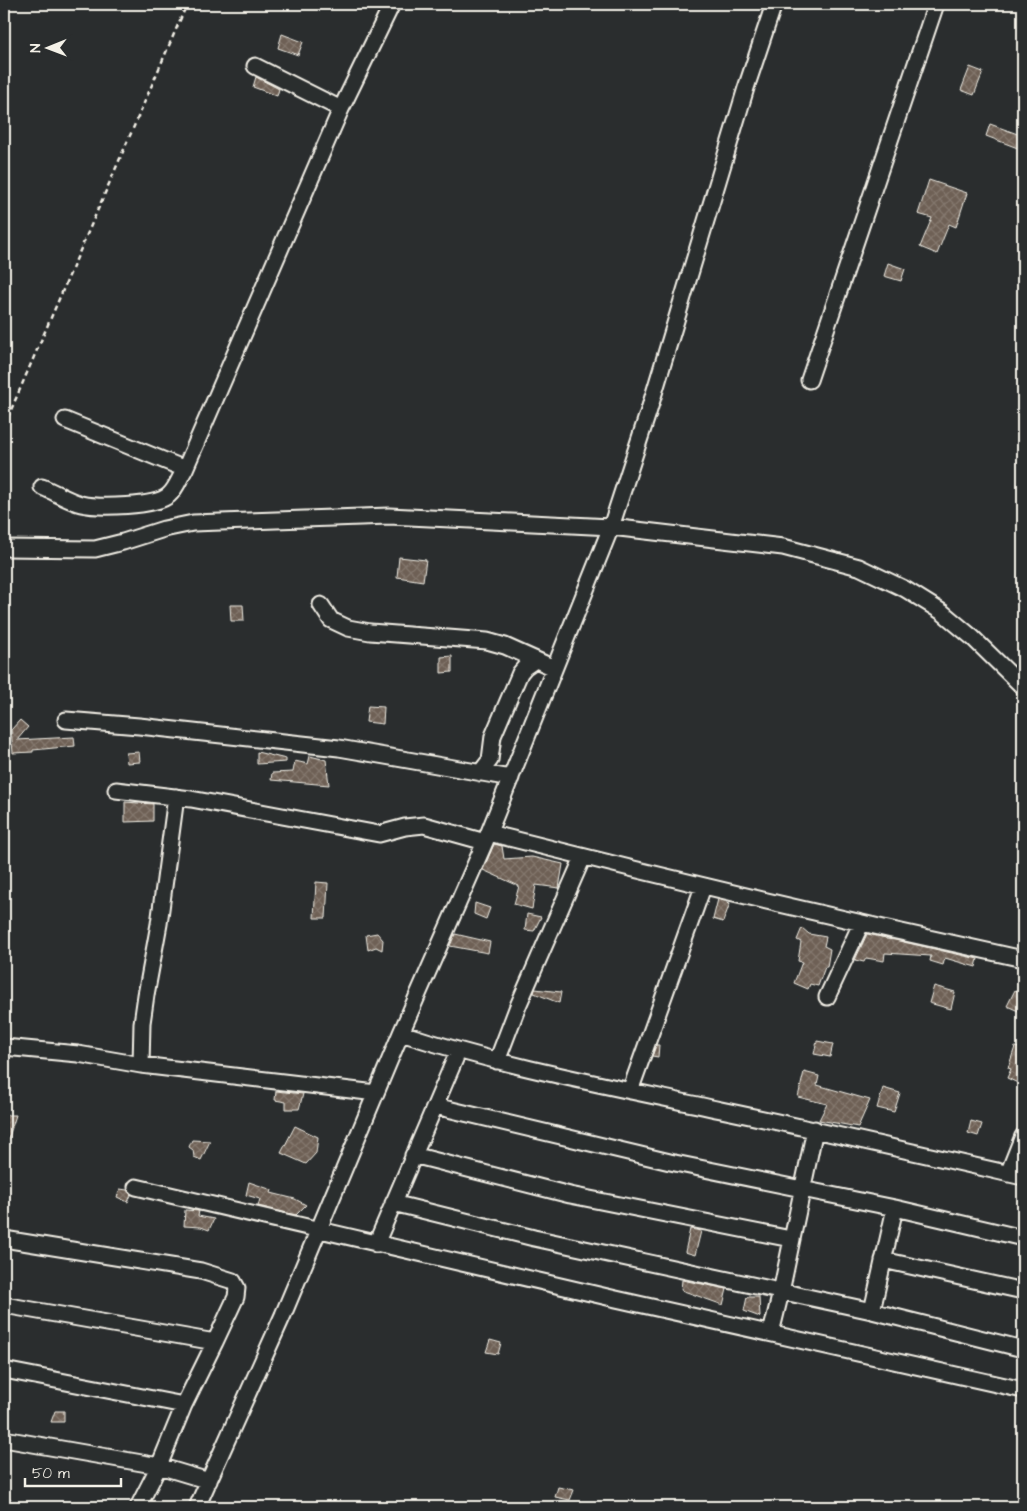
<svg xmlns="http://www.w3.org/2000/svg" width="1027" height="1511" viewBox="0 0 1027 1511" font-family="'Architects Daughter',sans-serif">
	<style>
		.building { fill: url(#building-cross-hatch); stroke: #f4f1e8 }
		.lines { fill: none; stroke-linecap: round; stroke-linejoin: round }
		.minor-casing { stroke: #f4f1e8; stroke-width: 19 }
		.path { stroke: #f4f1e8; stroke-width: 2.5; stroke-dasharray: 5 4; stroke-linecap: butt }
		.minor { stroke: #2a2d2e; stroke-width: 15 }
	</style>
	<defs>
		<pattern id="building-cross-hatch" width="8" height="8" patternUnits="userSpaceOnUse" patternTransform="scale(1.25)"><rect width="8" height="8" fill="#6e6054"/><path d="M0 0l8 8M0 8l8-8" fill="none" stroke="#83776d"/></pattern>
	</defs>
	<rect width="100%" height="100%" fill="#2a2d2e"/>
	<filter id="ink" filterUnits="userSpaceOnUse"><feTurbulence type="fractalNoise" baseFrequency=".02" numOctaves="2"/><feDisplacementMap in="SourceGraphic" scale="10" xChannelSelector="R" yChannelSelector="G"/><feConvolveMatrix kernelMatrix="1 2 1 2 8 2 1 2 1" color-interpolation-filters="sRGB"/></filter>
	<g filter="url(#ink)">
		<path class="building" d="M282,34l21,8 -5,13 -20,-7z
			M970,67l13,5 -9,23 -13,-5z
			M256,77l23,12 -2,7 -24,-9z
			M990,124l33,12v14l-37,-14z
			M929,180l38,13 -11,34 -7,-3 -12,30 -17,-7 12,-29 -14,-4z
			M888,263l17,6 -4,12 -17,-5z
			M399,557l27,3 -3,21 -26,-4z
			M230,605h13l1,16h-13z
			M452,656v16l-11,1v-16z
			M368,706l16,1 -1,17 -17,-2z
			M20,720l8,7 -11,13 57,-3 1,9 -42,4v2l-20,1 -2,-23z
			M139,752l1,10 -13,1 -1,-10z
			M257,752l29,7v3l-29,2z
			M310,756l16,4 3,25 -58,-5 1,-7 21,-1 2,-11 13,3z
			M125,802l28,2v17l-28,1z
			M494,844l8,2 2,13 28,-2 31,7 -4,24 -23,-3 -4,24 -18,-5 5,-18 -36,-16z
			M316,882l12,1 -2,35h-12z
			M718,899l12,4 -7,19 -10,-3z
			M475,903l15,5 -4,11 -12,-5z
			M527,914l14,3 -7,14 -9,-1z
			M802,928l7,6 17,3 -2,9 6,3 -3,18h-2l-7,19 -8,-2 -2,5 -14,-6 8,-21 -4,-1 3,-19 -4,-2z
			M377,933l6,7 -1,10 -6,-3 -8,3 -2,-15z
			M455,934l35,8 -2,11 -38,-7z
			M867,934l19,4v1l9,1 83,19 -2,8 -31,-9 -2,7 -13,-4 1,-5 -46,-3 -1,8 -18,-3 -2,4 -9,-2z
			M934,986l21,6 -4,17 -22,-6z
			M535,989l26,3 -2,11 -25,-10z
			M1015,990l8,3v20l-16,-7z
			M817,1041l16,3 -3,13 -16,-3z
			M656,1045h3l-1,12 -6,-1z
			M1015,1047l8,2v21l-5,13 -11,-5 4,-9 -3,-1z
			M804,1072l15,4 -2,9 53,15 -12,27 -39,-7 8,-16 -29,-7z
			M883,1088l17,5 -6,19 -17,-4z
			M276,1091l27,3 -4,15h-13v-7l-11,-2z
			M4,1115h12l-10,31 -2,-1z
			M971,1121l11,3 -4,12 -10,-3z
			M295,1126l23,11 -2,16 -10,11 -25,-11z
			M192,1140l18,1 -9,19 -7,-3 -1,-7 -4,-3z
			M249,1182l23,8 -1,3 24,6 11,6 -10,10 -38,-9 2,-7 -14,-4z
			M120,1189l7,1 4,5 -3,7 -11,-5z
			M185,1210l14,1 -1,5 16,3 -5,11 -8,-3 -17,-1z
			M690,1229l11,2 -6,24 -10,-3z
			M682,1280l45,9 -4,16 -42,-15z
			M747,1297h12l1,20 -16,-6z
			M490,1340l11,3 -3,11 -12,-2z
			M55,1411h9v11h-13z
			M558,1487l16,3 -4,10 -15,-3z"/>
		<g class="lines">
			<defs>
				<path id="minor" d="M255,66l86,43
					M809,380l127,-376
					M65,420l120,49
					M42,487c13,5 26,14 39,17 17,4 75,3 88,-9 7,-6 11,-18 16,-26l156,-360 51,-105
					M4,548l91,1 28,-7 41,-13 29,-6 196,-7 222,11 172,20 76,20 46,22 37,23 31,26 50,49
					M321,605l10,15 17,8 22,4 117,9 18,5 49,22
					M66,720l73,6 200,22 172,30
					M480,773l10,-13 3,-24 27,-63 5,-6 10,-7
					M116,790l75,9 188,35 26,-7 19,-2 61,17
					M489,833c177,45 355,87 534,126
					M827,997l34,-73
					M401,1033c104,34 213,54 320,77 101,21 201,44 302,67
					M4,1047l74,7 63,11 235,28
					M497,1061l21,-55 65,-149
					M141,1065l1,-42 4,-28 13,-71 17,-127
					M630,1091l73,-204
					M435,1106l235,56 225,46 128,30
					M413,1155l157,40 221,44
					M1008,1174l15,-38
					M136,1187l480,112 407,91
					M393,1203l141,35 338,73 151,38
					M4,1239l197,32 32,10 4,7 -1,9 -21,45 -211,-37
					M376,1244l82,-192
					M883,1260l140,31
					M872,1311l23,-103
					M771,1333l10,-41 34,-163
					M4,1370l180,35
					M4,1439l155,27 50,15
					M4,1507h2
					M138,1507l21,-41 25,-61 31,-63
					M197,1507l86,-192 118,-282 84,-191 126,-315 38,-117 97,-322 28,-84"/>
			</defs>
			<use href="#minor" class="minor-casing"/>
			<path class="path" d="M4,426l183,-422"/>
			<use href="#minor" class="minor"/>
		</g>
	</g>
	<rect width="1027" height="1511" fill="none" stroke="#2a2d2e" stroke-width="20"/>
	<rect x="10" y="10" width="1007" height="1491" fill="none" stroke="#f4f1e8" stroke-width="2" filter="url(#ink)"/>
	<g transform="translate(48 48) rotate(269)" stroke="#2a2d2e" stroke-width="4" paint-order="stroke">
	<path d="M0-4L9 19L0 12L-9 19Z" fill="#f4f1e8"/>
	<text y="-8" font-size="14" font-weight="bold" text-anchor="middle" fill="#f4f1e8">N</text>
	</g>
	<path d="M25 1478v8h96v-8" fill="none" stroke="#f4f1e8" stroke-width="2.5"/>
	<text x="32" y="1478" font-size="15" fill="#f4f1e8" stroke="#2a2d2e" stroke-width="4" paint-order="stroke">50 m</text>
</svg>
